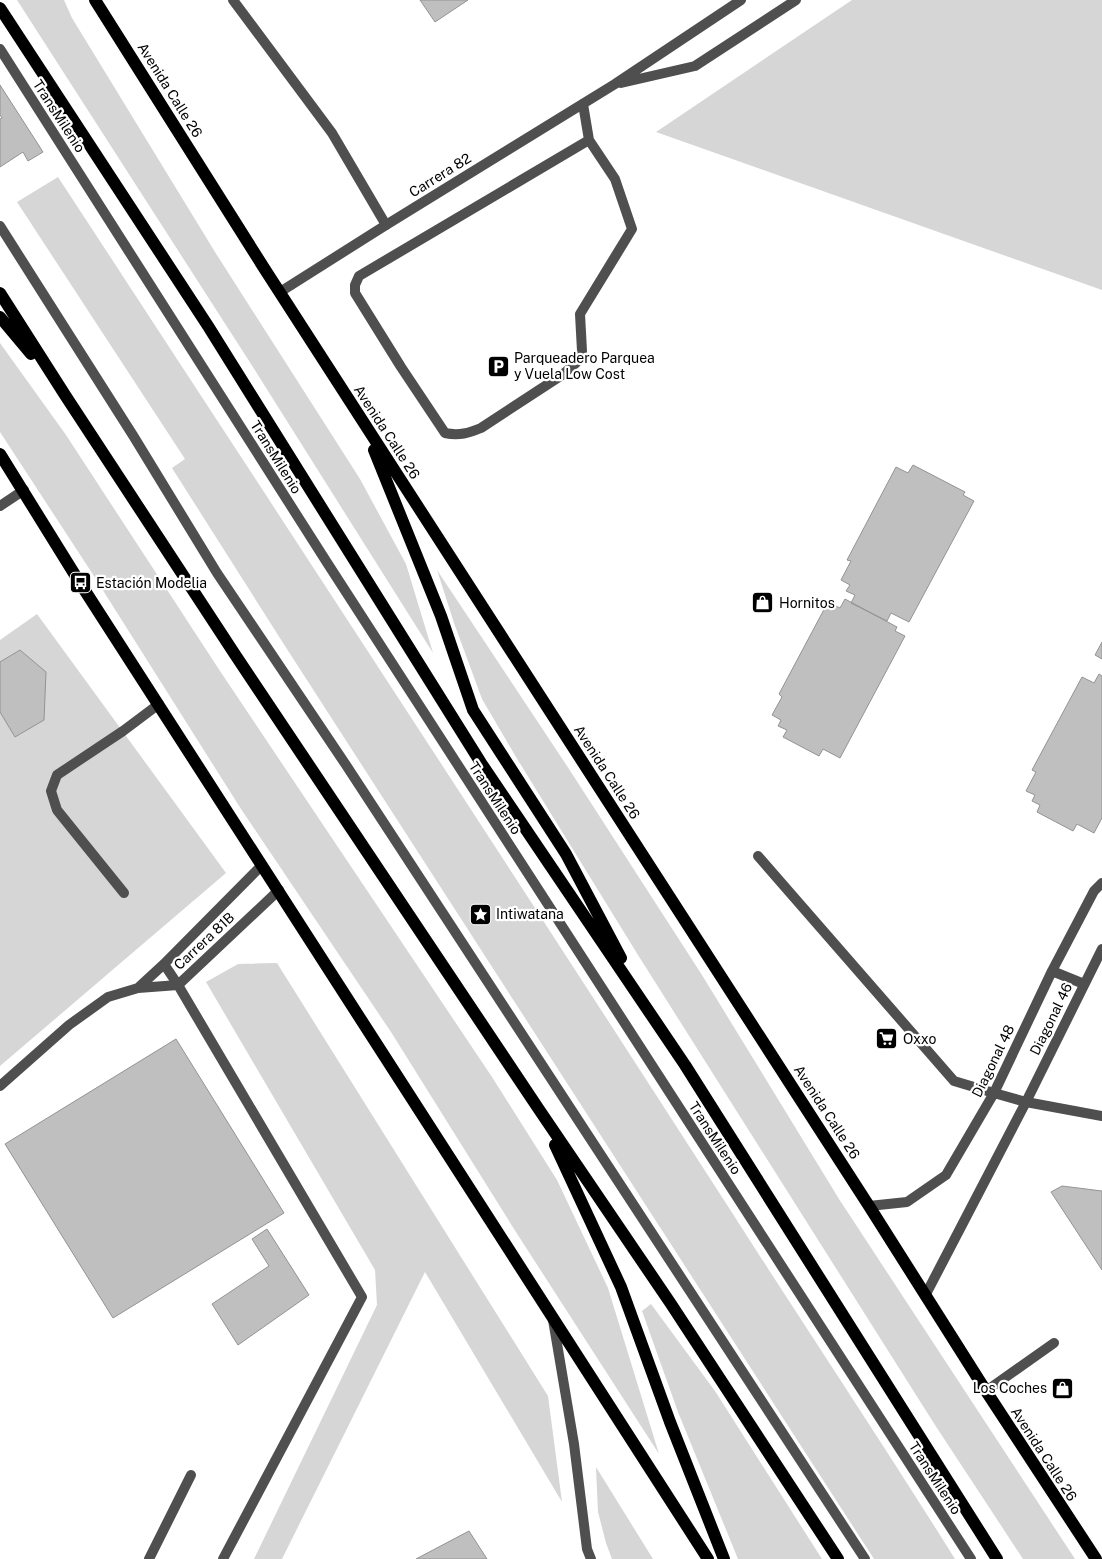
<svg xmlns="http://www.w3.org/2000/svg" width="1102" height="1559" viewBox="0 0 1102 1559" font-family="'Public Sans',sans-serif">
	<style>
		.green { fill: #d6d6d6 }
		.building { fill: #bfbfbf; stroke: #939393 }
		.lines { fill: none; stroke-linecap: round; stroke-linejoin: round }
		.service { stroke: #4f4f4f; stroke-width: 10 }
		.minor { stroke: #4f4f4f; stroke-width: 10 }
		.tertiary { stroke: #4f4f4f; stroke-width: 10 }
		.primary { stroke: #000; stroke-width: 12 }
		.labels { text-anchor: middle; stroke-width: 4.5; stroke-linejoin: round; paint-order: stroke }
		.street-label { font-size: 14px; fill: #000; stroke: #fff }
		.poi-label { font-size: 14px; fill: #000; stroke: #fff; text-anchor: start }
	</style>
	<rect width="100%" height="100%" fill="#fff"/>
	<path class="green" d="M17,0h47l8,18 143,234 145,227 46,85 27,89 -182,-289z
		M852,0h250v290l-446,-158z
		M58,177c225,344 450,688 673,1034 74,116 151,231 224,348h-81l-589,-913 -113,-178 13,-9 -168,-257z
		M0,343l66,92 154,236 272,406 65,103 51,108 51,166 -145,-225 -123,-197 -150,-223 -149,-236 -92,-141z
		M437,570l132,199 133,206 137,224 236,360h-52l-88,-134 -297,-470 -122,-198 -34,-58 -28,-76z
		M37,614l189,259 -226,193v-426z
		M277,963l271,433 14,106 -137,-230 -143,287h-28l123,-254 -2,-35 -169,-288 32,-18z
		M651,1304l64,87 107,168h-84l-60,-147 -36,-101z
		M596,1468v-1l57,92h-41l-6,-16 -8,-31z"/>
	<path class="building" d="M420,0h48l-33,22z
		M0,85l43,67 -15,9 -5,-9 -23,15v-48l2,-1 -2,-3z
		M913,465l52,27 -2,3 11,6 -65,121 -18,-9 -4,8 -36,-18 4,-8 -9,-4 4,-6 -9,-5 10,-19 -4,-1 49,-93 12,6z
		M845,599l52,28 -2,4 10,5 -65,122 -17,-9 -4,7 -36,-19 4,-7 -9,-4 3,-6 -9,-5 10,-18 -3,-3 49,-92 12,6z
		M1102,642v17l-7,-4z
		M20,650l26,22 -2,48 -29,17 -15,-25v-50z
		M1099,674l3,2v142l-8,15 -17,-9 -4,7 -36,-19 3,-7 -8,-4 3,-6 -9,-4 10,-19 -4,-2 50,-93 12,6z
		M176,1039l108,174 -171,105 -108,-174z
		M1062,1186l40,5v79l-51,-78z
		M267,1229l42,66 -71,50 -26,-41 57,-38 -17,-27z
		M469,1531l18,28h-71z"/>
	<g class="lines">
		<path class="service" d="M233,0l99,133 54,92
			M0,49l326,512 645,998
			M583,104l6,36 -230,136 -4,9v8l46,74 44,66c14,3 24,0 36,-5l81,-53 14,-12 6,-12 -2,-37 52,-85 -17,-50 -26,-39
			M0,226l134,211 83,136 129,192 519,794
			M758,856l196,225 40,12
			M124,893l-67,-83 -6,-19 6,-16 66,-44 36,-27
			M164,964l14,21 184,312 -139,262
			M138,988l26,-24 98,-99
			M0,1086l69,-61 39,-28 30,-9 40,-3 101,-95
			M553,1320l21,124 13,105 4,10
			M986,1391l68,-48
			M149,1559l42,-84"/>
		<path class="minor" d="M1052,971l32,13
			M994,1093l32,9 76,14
			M869,1206l38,-4 39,-27 48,-82 58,-122 42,-80 8,-8
			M925,1296l101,-194 76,-153"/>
		<path class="tertiary" d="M621,83l74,-17 101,-66
			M280,292l106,-67 229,-141 126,-84
			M0,506l24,-16"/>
		<path class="primary" d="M95,0l169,268 605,938 117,185 110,168
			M0,8l208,318 273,437 204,302 312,494
			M0,293l65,102 171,261 302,452 133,196 167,255
			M0,317l31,37
			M374,450l67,166 32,94 93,144 55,104
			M0,454l80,129 628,976
			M555,1145l66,142 49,135 54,137"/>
	</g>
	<defs>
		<symbol id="parking-square" viewBox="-11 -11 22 22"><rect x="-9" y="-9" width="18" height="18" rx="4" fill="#000" stroke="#fff"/><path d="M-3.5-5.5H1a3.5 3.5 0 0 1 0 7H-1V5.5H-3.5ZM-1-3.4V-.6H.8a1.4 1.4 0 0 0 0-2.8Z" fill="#fff"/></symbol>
		<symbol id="bus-square" viewBox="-11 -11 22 22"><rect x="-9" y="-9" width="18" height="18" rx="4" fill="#000" stroke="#fff"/><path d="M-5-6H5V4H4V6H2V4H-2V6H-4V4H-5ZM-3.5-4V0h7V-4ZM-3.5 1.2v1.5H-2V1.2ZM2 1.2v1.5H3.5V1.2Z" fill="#fff"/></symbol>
		<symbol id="shop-square" viewBox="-11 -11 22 22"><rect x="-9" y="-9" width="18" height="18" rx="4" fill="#000" stroke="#fff"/><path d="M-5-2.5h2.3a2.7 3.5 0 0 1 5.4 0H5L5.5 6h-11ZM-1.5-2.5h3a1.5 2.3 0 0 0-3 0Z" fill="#fff"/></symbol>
		<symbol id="sight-square" viewBox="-11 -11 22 22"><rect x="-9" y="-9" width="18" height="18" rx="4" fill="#000" stroke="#fff"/><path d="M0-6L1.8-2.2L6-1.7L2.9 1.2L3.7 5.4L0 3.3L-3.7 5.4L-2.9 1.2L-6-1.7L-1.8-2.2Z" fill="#fff"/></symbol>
		<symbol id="supermarket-square" viewBox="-11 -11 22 22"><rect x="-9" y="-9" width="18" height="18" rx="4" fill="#000" stroke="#fff"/><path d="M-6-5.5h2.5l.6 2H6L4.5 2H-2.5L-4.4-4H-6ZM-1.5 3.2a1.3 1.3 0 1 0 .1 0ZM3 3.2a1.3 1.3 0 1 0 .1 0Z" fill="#fff"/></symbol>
	</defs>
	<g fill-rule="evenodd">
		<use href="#parking-square" x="486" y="354" width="25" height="25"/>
		<use href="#bus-square" x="68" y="570" width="25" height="25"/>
		<use href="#shop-square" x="750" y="590" width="25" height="25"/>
		<use href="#sight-square" x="468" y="902" width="25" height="25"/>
		<use href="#supermarket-square" x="874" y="1026" width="25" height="25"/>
		<use href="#shop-square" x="1050" y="1376" width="25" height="25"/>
	</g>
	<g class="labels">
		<g class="street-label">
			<text transform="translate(170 90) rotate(58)" y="5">Avenida Calle 26</text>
			<text transform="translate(59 116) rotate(57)" y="5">TransMilenio</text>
			<text transform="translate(440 175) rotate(-32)" y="5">Carrera 82</text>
			<text transform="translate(387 432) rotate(57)" y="5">Avenida Calle 26</text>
			<text transform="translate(276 457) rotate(58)" y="5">TransMilenio</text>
			<text transform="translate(607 772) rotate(57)" y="5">Avenida Calle 26</text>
			<text transform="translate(495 798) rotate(57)" y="5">TransMilenio</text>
			<text transform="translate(204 941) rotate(-43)" y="5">Carrera 81B</text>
			<text transform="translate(1051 1019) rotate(-64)" y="5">Diagonal 46</text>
			<text transform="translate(993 1061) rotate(-64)" y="5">Diagonal 48</text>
			<text transform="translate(827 1112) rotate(57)" y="5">Avenida Calle 26</text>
			<text transform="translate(715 1138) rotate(57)" y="5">TransMilenio</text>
			<text transform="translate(1044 1454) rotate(57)" y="5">Avenida Calle 26</text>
			<text transform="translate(935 1478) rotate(57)" y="5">TransMilenio</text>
		</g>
		<g class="poi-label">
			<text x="514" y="363">Parqueadero Parquea<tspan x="514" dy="16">y Vuela Low Cost</tspan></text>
			<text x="96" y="588">Estación Modelia</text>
			<text x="779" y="608">Hornitos</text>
			<text x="496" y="919">Intiwatana</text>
			<text x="903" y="1044">Oxxo</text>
			<text x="1047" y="1393" text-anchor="end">Los Coches</text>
		</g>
	</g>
</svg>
